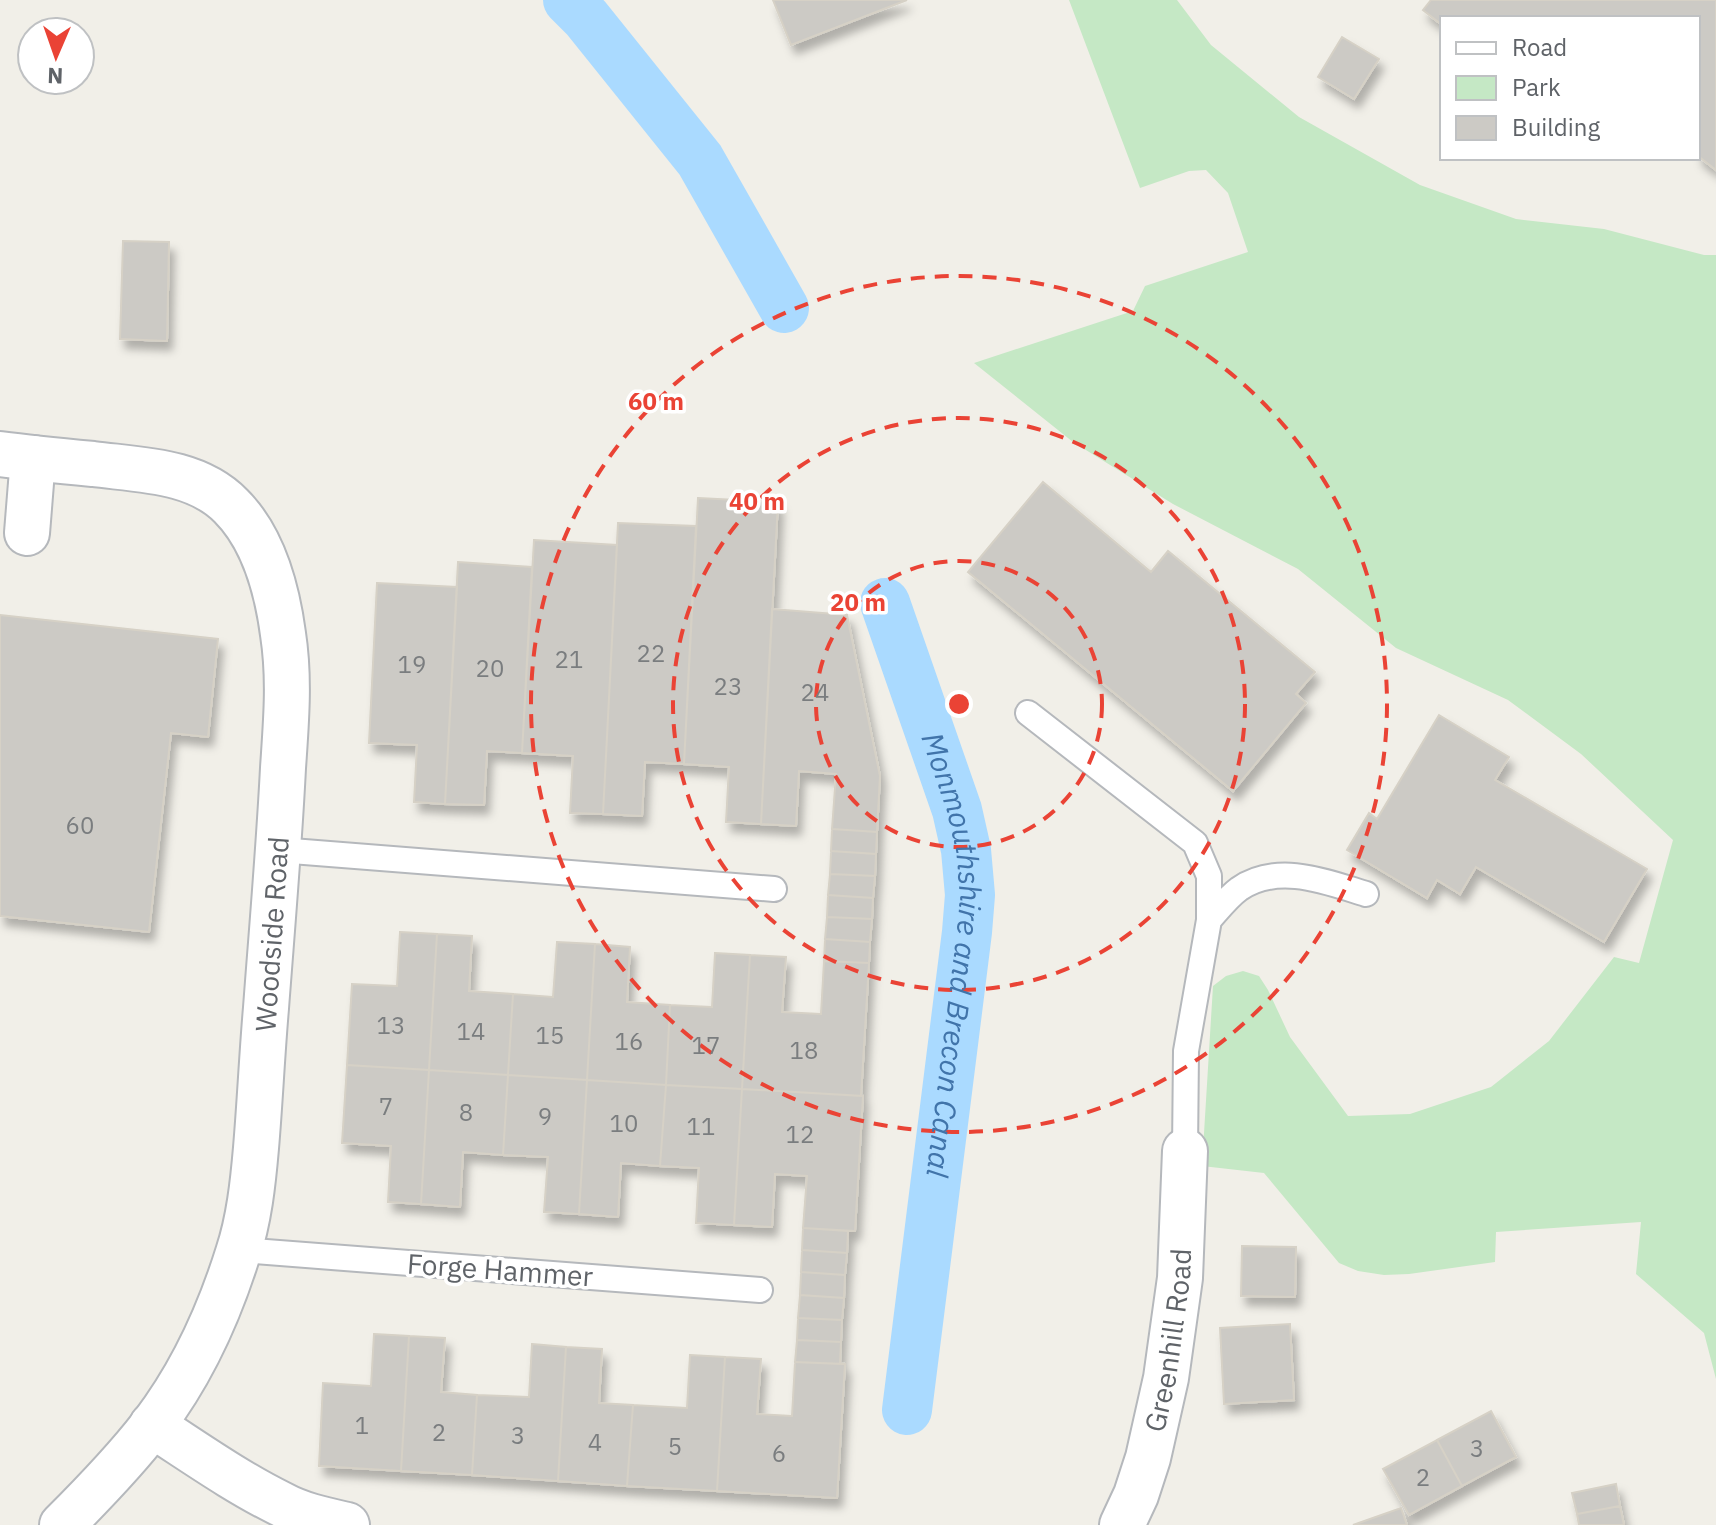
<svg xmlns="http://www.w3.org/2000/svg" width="1716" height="1525" viewBox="0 0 1716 1525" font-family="'IBM Plex Sans',sans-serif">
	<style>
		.green { fill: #c5e8c5 }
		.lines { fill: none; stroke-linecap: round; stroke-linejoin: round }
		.canal { stroke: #aadaff; stroke-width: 50 }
		.building { fill: #cccac5; stroke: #d6d1c6; stroke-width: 2; filter: url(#shadow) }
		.service-casing { stroke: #b5b8bc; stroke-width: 28 }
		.minor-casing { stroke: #b5b8bc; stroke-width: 48 }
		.service { stroke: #fff; stroke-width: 24 }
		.minor { stroke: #fff; stroke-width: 44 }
		.ring { fill: none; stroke: #ea4335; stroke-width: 4; stroke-dasharray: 14 10 }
		.labels { text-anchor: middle; stroke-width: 7; stroke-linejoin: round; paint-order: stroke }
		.number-label { font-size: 24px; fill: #7a7d7f }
		.street-label { font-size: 28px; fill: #5f6368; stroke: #fff }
		.water-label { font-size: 30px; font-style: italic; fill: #4174aa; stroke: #fff }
		.centre { fill: #ea4335; stroke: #fff; stroke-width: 4 }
		.ring-label { font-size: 24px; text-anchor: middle; font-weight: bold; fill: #ea4335; stroke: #fff; stroke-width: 7; stroke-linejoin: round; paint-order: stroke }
	</style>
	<defs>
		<filter id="shadow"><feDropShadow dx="5" dy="9" stdDeviation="4" flood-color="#0004"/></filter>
	</defs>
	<rect width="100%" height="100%" fill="#f1efe8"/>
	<path class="green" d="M1069,0h108l34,45 88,72 121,68 96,34 88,10 100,26h12v1124l-12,-46 -68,-59 5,-52 -145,10 -1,30 -86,12 -25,1 -26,-4 -19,-8 -75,-90 -62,-7 11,-180 13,-10 17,-5 16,5 9,14 22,47 58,79 62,-2 81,-27 58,-46 65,-84 25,6 34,-123 -92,-86 -73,-54 -112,-52 -98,-79 -125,-65 -100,-62 -99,-79 159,-52 12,-25 103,-34 -20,-59 -22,-23 -17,1 -49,17z"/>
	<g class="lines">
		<g class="canal">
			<path d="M568,0l18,18 114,142 84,148"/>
			<path id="s1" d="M885,603l72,207 9,40 4,45 -3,37 -60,478"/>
		</g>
	</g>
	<path class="building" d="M773,0h134l-116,45z
		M1431,0h285v170l-18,-14v-138h-256v7l-19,-15z
		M1342,37l37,22 -25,40 -36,-22z
		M123,241l46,1 -2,99 -47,-2z
		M1043,482l108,90 17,-21 147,121 -19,22 10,9 -73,88 -265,-219z
		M698,498l80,4 -17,322 -35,-2 3,-55 -45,-3z
		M618,523l78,3 -12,238 -39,-2 -3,54 -39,-2z
		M534,540l83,5 -14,269 -33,-1 3,-57 -51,-3z
		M458,562l74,5 -10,186 -35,-2 -3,54 -39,-1z
		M377,583l80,4 -12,217 -31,-2 3,-57 -48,-2z
		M772,609l75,6 33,161 -3,56 -45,-3 4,-55 -37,-3 -3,55 -35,-2z
		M0,615l218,24 -10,98 -37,-4 -22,199 -149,-16z
		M1439,715l70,42 -14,23 152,89 -43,73 -128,-75 -16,27 -23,-14 -10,18 -80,-48 22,-37 8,6z
		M832,829l45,3 -1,22 -45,-3z
		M831,851l45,3 -1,22 -45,-2z
		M830,874l45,2 -2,22 -45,-3z
		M828,895l45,3 -1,21 -45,-2z
		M827,917l45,2 -2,23 -45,-3z
		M400,932l37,2 -8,136 -82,-5 5,-81 45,2z
		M437,934l35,2 -3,55 44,3 -5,81 -79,-5z
		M825,939l45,3 -1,21 -45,-2z
		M557,942l38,2 -8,136 -79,-5 5,-81 40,3z
		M595,944l35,3 -3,55 43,3 -4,80 -79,-5z
		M715,953l35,2 -8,134 -76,-4 4,-80 42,2z
		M750,955l36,2 -4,55 39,2 3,-53 45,2 -8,133 -119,-7z
		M347,1065l82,5 -8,134 -33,-2 3,-56 -49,-3z
		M429,1070l79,5 -5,80 -40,-3 -3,55 -39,-3z
		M508,1075l79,5 -8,134 -35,-2 4,-55 -45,-2z
		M587,1080l79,5 -6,81 -39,-3 -3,54 -39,-3z
		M666,1085l76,4 -8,136 -38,-2 3,-55 -39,-2z
		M742,1089l121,7 -8,135 -52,-3 4,-52 -32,-2 -3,53 -38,-2z
		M803,1228l45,3 -1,22 -45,-3z
		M1242,1246l54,1 -1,50 -54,-1z
		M802,1250l45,3 -2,22 -44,-3z
		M801,1272l44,3 -1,23 -44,-3z
		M800,1295l44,3 -2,22 -44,-2z
		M798,1318l44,2 -1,22 -44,-2z
		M1290,1324l4,76 -70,4 -4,-76z
		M374,1334l35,2 -8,135 -82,-5 4,-83 48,3z
		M409,1336l36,2 -4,54 36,3 -5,80 -71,-4z
		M797,1340l44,2 -1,22 -45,-2z
		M532,1344l34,3 -8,134 -86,-6 5,-80 52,2z
		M566,1347l36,2 -3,54 34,2 -6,81 -69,-5z
		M690,1355l35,2 -8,134 -90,-5 6,-81 54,3z
		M725,1357l36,2 -4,55 35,2 3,-54 50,2 -8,134 -120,-7z
		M1491,1411l25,46 -54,29 -25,-46z
		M1437,1440l25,46 -53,29 -26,-46z
		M1616,1484l4,22 -43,8 -5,-21z
		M1620,1506l4,19h-45l-2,-11z
		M1401,1508l6,17h-54z"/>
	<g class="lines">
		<defs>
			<path id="service" d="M1028,713l167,130 14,33v44l-23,131 -1,100
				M279,850l495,39
				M1209,920c9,-10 19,-23 30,-31 39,-27 88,-7 127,5
				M240,1250l520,40"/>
			<g id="minor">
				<path d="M0,454c31,4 62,7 93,10 47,6 103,6 138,42 33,33 46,83 52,128 7,45 3,89 0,134 -4,80 -11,160 -17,240 -4,46 -6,93 -10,140 -3,35 -7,72 -18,105 -19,61 -47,122 -86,173 -27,35 -59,68 -90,99"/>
				<path d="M27,533l6,-75"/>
				<path d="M152,1425c42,27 84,57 129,79 20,11 44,16 66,21"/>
				<path id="s2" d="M1122,1525l14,-30 12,-37 18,-80 14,-100 5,-127"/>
			</g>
		</defs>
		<use href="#service" class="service-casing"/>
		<use href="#minor" class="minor-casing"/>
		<use href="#service" class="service"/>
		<use href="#minor" class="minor"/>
	</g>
	<g class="ring">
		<circle cx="959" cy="704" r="143"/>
		<circle cx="959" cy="704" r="286"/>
		<circle cx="959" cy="704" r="428"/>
	</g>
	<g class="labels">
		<g class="number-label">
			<text x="651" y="662">22</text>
			<text x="569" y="668">21</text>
			<text x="412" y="673">19</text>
			<text x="490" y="677">20</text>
			<text x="728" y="695">23</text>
			<text x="815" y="701">24</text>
			<text x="80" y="834">60</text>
			<text x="391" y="1034">13</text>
			<text x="471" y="1040">14</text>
			<text x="550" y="1044">15</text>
			<text x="629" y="1050">16</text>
			<text x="706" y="1054">17</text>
			<text x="804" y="1059">18</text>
			<text x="386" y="1115">7</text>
			<text x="466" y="1121">8</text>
			<text x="545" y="1125">9</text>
			<text x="624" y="1132">10</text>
			<text x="701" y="1135">11</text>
			<text x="800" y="1143">12</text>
			<text x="362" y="1434">1</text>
			<text x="439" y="1441">2</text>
			<text x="518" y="1444">3</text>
			<text x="595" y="1451">4</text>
			<text x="675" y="1455">5</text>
			<text x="1477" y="1457">3</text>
			<text x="779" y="1462">6</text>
			<text x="1423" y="1486">2</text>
		</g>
		<g class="street-label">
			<text transform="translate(272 934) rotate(-86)" y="10">Woodside Road</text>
			<text transform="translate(500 1270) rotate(4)" y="10">Forge Hammer</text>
			<text dy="10" stroke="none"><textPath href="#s2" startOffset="192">Greenhill Road</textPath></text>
		</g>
		<g class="water-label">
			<text dy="10" stroke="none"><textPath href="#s1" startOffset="364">Monmouthshire and Brecon Canal</textPath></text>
		</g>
	</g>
	<circle cx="959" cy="704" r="12" class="centre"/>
	<g class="ring-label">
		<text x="656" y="410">60 m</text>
		<text x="757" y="510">40 m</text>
		<text x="858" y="611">20 m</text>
	</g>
	<rect x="1440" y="16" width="260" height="144" fill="#ffffff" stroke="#bfc1c3" stroke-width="2"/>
	<rect x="1456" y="42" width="40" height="12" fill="#ffffff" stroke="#bfc1c3" stroke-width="2"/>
	<text x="1512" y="56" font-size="24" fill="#5f6368">Road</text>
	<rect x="1456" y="76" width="40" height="24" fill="#c5e8c5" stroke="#bfc1c3" stroke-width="2"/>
	<text x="1512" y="96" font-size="24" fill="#5f6368">Park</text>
	<rect x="1456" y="116" width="40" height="24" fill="#cccac5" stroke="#bfc1c3" stroke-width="2"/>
	<text x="1512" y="136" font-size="24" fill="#5f6368">Building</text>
	<g transform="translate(56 56) rotate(182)"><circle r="38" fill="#ffffff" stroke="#bfc1c3" stroke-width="2"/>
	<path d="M0-6L14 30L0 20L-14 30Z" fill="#ea4335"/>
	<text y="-12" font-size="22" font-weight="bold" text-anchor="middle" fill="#5f6368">N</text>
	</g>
</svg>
